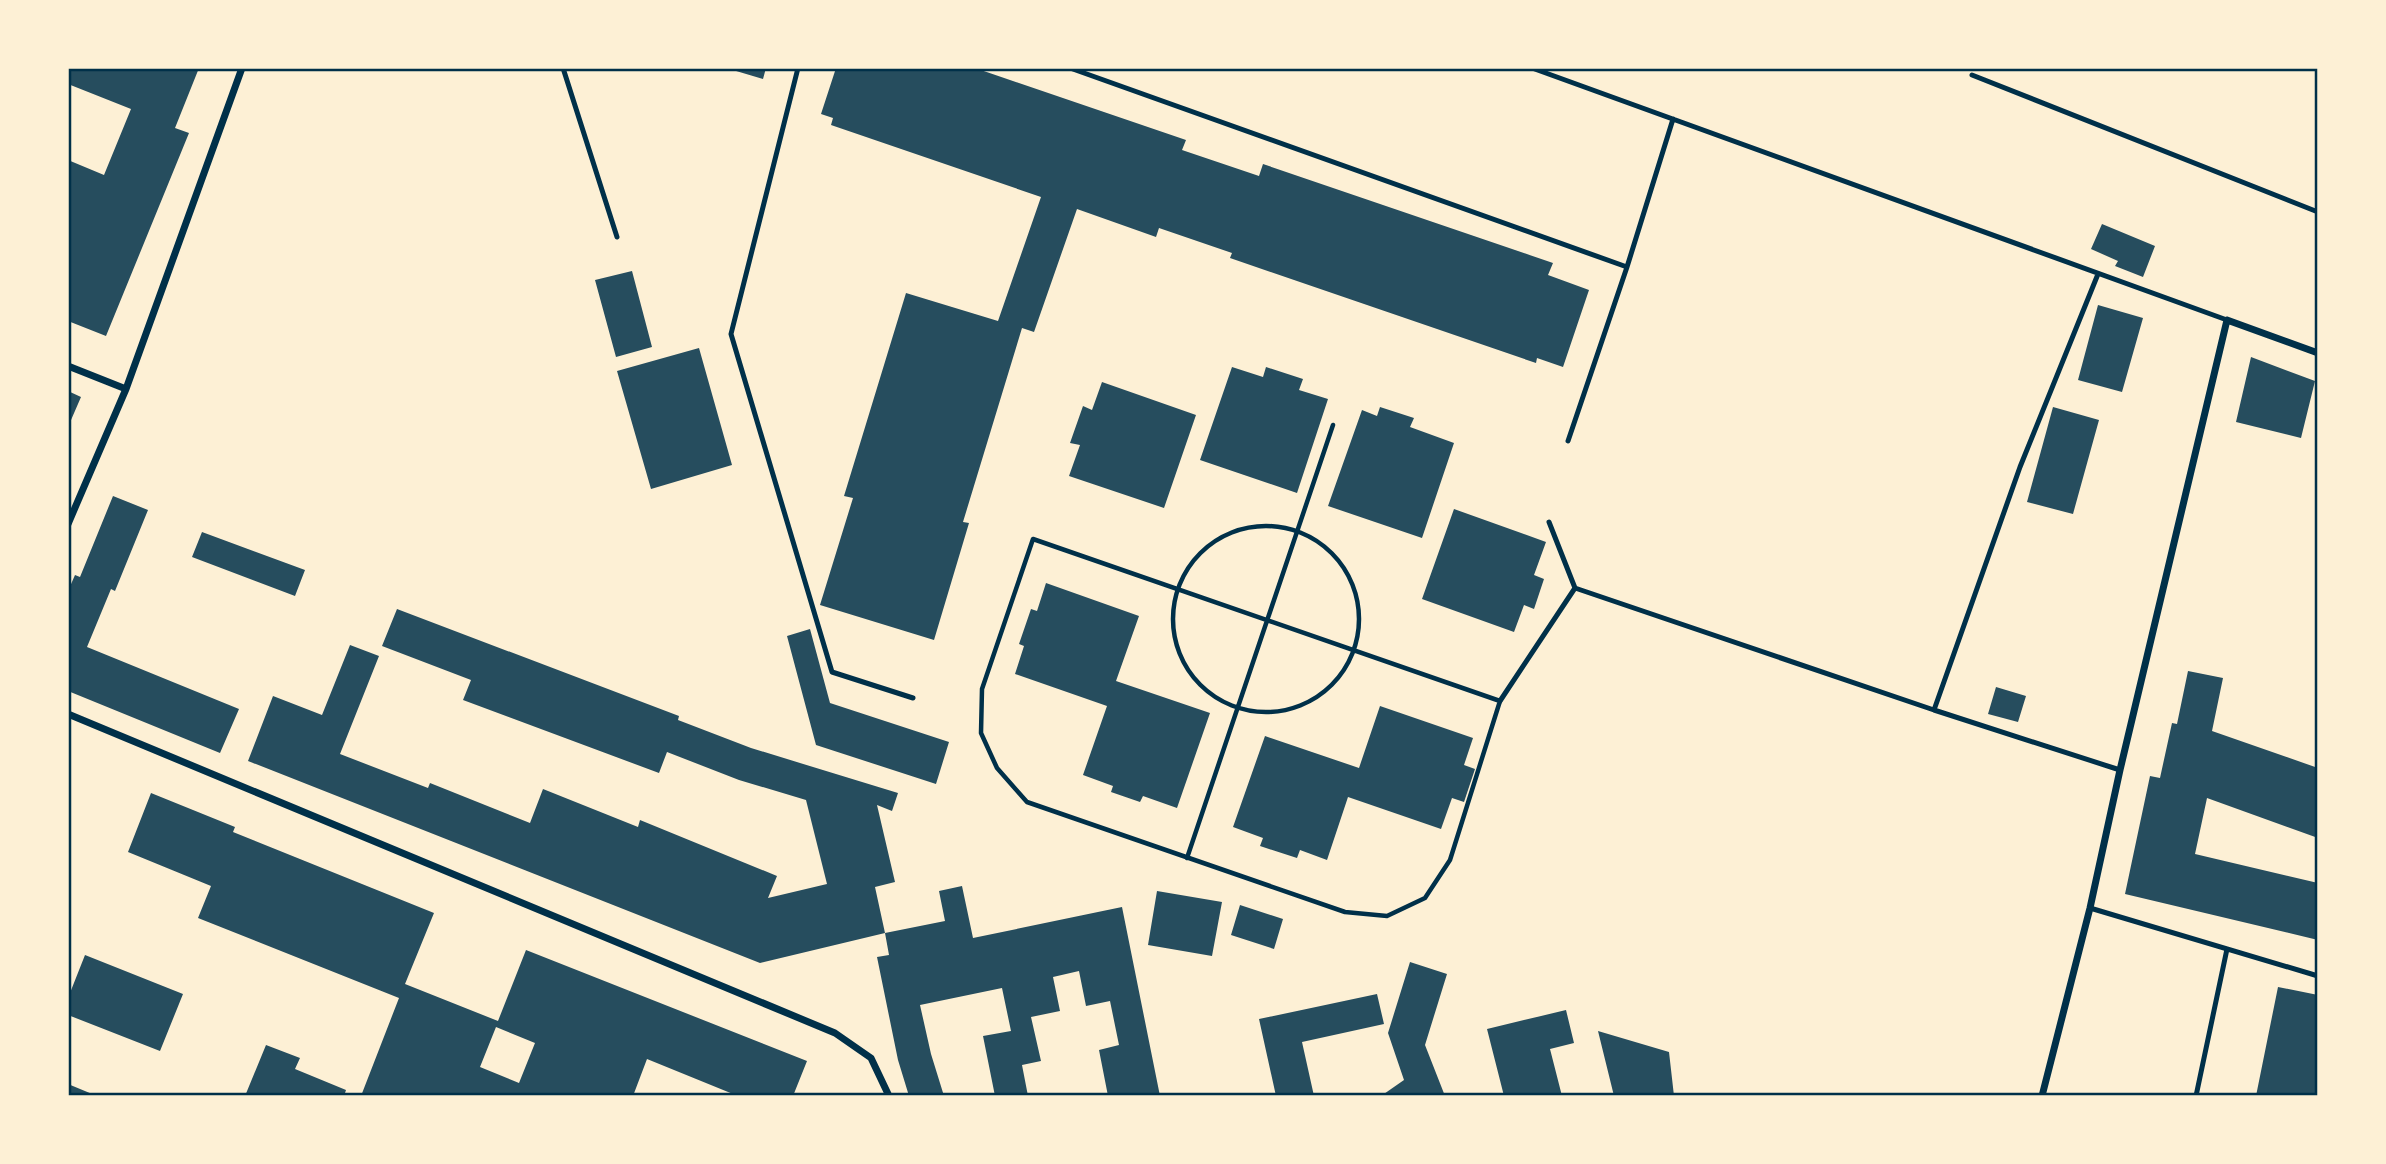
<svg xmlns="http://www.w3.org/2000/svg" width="2386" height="1164" viewBox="0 0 2386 1164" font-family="Montserrat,sans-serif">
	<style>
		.building { fill: #264d5e; fill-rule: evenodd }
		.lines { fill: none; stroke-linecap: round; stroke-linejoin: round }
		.path { stroke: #003049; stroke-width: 4.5 }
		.service { stroke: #003049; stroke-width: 5 }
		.minor { stroke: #003049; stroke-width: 7 }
		.neatline { fill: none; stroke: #003049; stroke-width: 2.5 }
	</style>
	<rect width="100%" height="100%" fill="#fdf0d5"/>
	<path class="building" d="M68,68h131l-24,60 14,5 -83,203 -38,-15v-161l36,15 27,-66 -63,-25z
		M726,68h40l-3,11z
		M836,68h139l211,72 -4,10 77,26 4,-12 290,99 -5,12 41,15 -26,77 -26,-9 -1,5 -306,-105 2,-5 -73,-25 -3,9 -79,-28 -43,123 -12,-4 -59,194 6,1 -35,117 -114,-35 33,-107 -9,-2 62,-203 92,28 43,-124 -210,-72 2,-7 -12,-4z
		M2102,224l53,22 -12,31 -28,-11 3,-5 -27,-12z
		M632,271l20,76 -36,10 -21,-77z
		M2098,305l45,13 -21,74 -44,-12z
		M699,348l33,117 -81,24 -34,-118z
		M2251,357l64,24 -14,57 -65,-16z
		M1232,367l31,10 3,-10 37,12 -4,11 29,9 -31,94 -97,-33z
		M1102,382l94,33 -32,93 -95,-32 11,-31 -10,-2 13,-37 9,4z
		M68,391l13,6 -13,30z
		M1380,407l34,11 -4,9 44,16 -32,95 -94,-32 34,-96 15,6z
		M2053,407l46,13 -26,94 -46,-12z
		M113,496l35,14 -33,81 -4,-2 -24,58 152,62 -19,44 -152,-62v-100l7,-16 5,2z
		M1454,509l92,33 -12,33 10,4 -10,30 -10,-4 -10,27 -92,-33z
		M202,532l103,38 -10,26 -103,-39z
		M1046,583l93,33 -23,65 94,32 -33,95 -34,-12 -3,6 -29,-10 2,-6 -30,-11 24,-69 -92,-32 9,-28 -5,-2 12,-35 6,2z
		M397,609l282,107 -1,4 73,28 147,45 -6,18 -15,-6 18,77 -20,5 10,46 60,-12 -6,-30 23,-5 11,52 149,-31 38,189h-52l-9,-46 20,-5 -9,-44 -24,5 -7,-35 -26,6 7,34 -29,6 10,44 -19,4 6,31h-33l-12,-60 28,-5 -9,-43 -82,17 11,49 13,42h-35l-11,-36 -21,-103 12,-2 -4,-22 -125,30 -512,-202 25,-65 49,19 28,-70 29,11 -39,98 88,34 2,-5 100,40 13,-34 95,38 2,-7 137,56 -9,22 59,-14 -21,-84 -67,-20 -72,-28 -8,21 -196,-73 8,-20 -89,-34z
		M810,629l20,74 119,39 -13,42 -120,-39 -29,-109z
		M2188,671l35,7 -11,53 106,37v70l-111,-40 -12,56 123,29v57l-193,-46 25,-118 10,2 12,-55 5,1z
		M1996,687l30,9 -8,26 -30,-8z
		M1380,706l93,32 -9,27 11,4 -11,33 -12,-4 -11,31 -93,-32 -21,63 -27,-10 -3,8 -37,-12 3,-8 -30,-11 32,-91 94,32z
		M151,793l84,34 -2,5 201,81 -29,71 93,37 28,-71 281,111 -14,35h-61l1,-2 -86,-35 -14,37h-272l38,-98 -201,-80 13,-32 -83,-34zM496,1027l39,16 -16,40 -39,-16z
		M1157,891l65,11 -10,54 -64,-11z
		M1240,905l43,14 -9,30 -43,-14z
		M85,955l98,39 -23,57 -92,-36v-17z
		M1410,962l37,12 -22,71 20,51h-64l23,-16 -16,-47z
		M2278,987l40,8v101h-62z
		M1377,994l7,30 -82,18 12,54h-38l-17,-77z
		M1566,1010l8,33 -24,6 12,47h-58l-17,-67z
		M1598,1031l71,21 5,44h-60z
		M266,1045l34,13 -5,11 51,21 -2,6h-99z
		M68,1084l29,12h-29z"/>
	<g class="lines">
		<path class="path" d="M1173 619a93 93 0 1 1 186 0a93 93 0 1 1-186 0Z
			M1033,539l467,162 -50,159 -25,38 -38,18 -42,-4 -318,-110 -30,-34 -16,-35 1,-44z
			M1187,858l146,-433"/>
		<path class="service" d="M563,68l54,169
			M798,68l-67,266 101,338 81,26
			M1070,68l557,199
			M1532,68l695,252
			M1972,75l346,137
			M1568,441l59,-174 46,-148
			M1575,588l359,122 86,-243 78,-193
			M1500,701l75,-113 -26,-66
			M1934,710l186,60
			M2090,908l228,68
			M2196,1096l31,-147"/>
		<path class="minor" d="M68,366l58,23 -58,135
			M126,389l116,-321
			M68,714l767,319 36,25 18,38
			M2042,1096l48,-188 30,-138 107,-450 91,33"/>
	</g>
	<rect width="2386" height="1164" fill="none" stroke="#fdf0d5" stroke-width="140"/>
	<rect x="70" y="70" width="2246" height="1024" class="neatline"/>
</svg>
